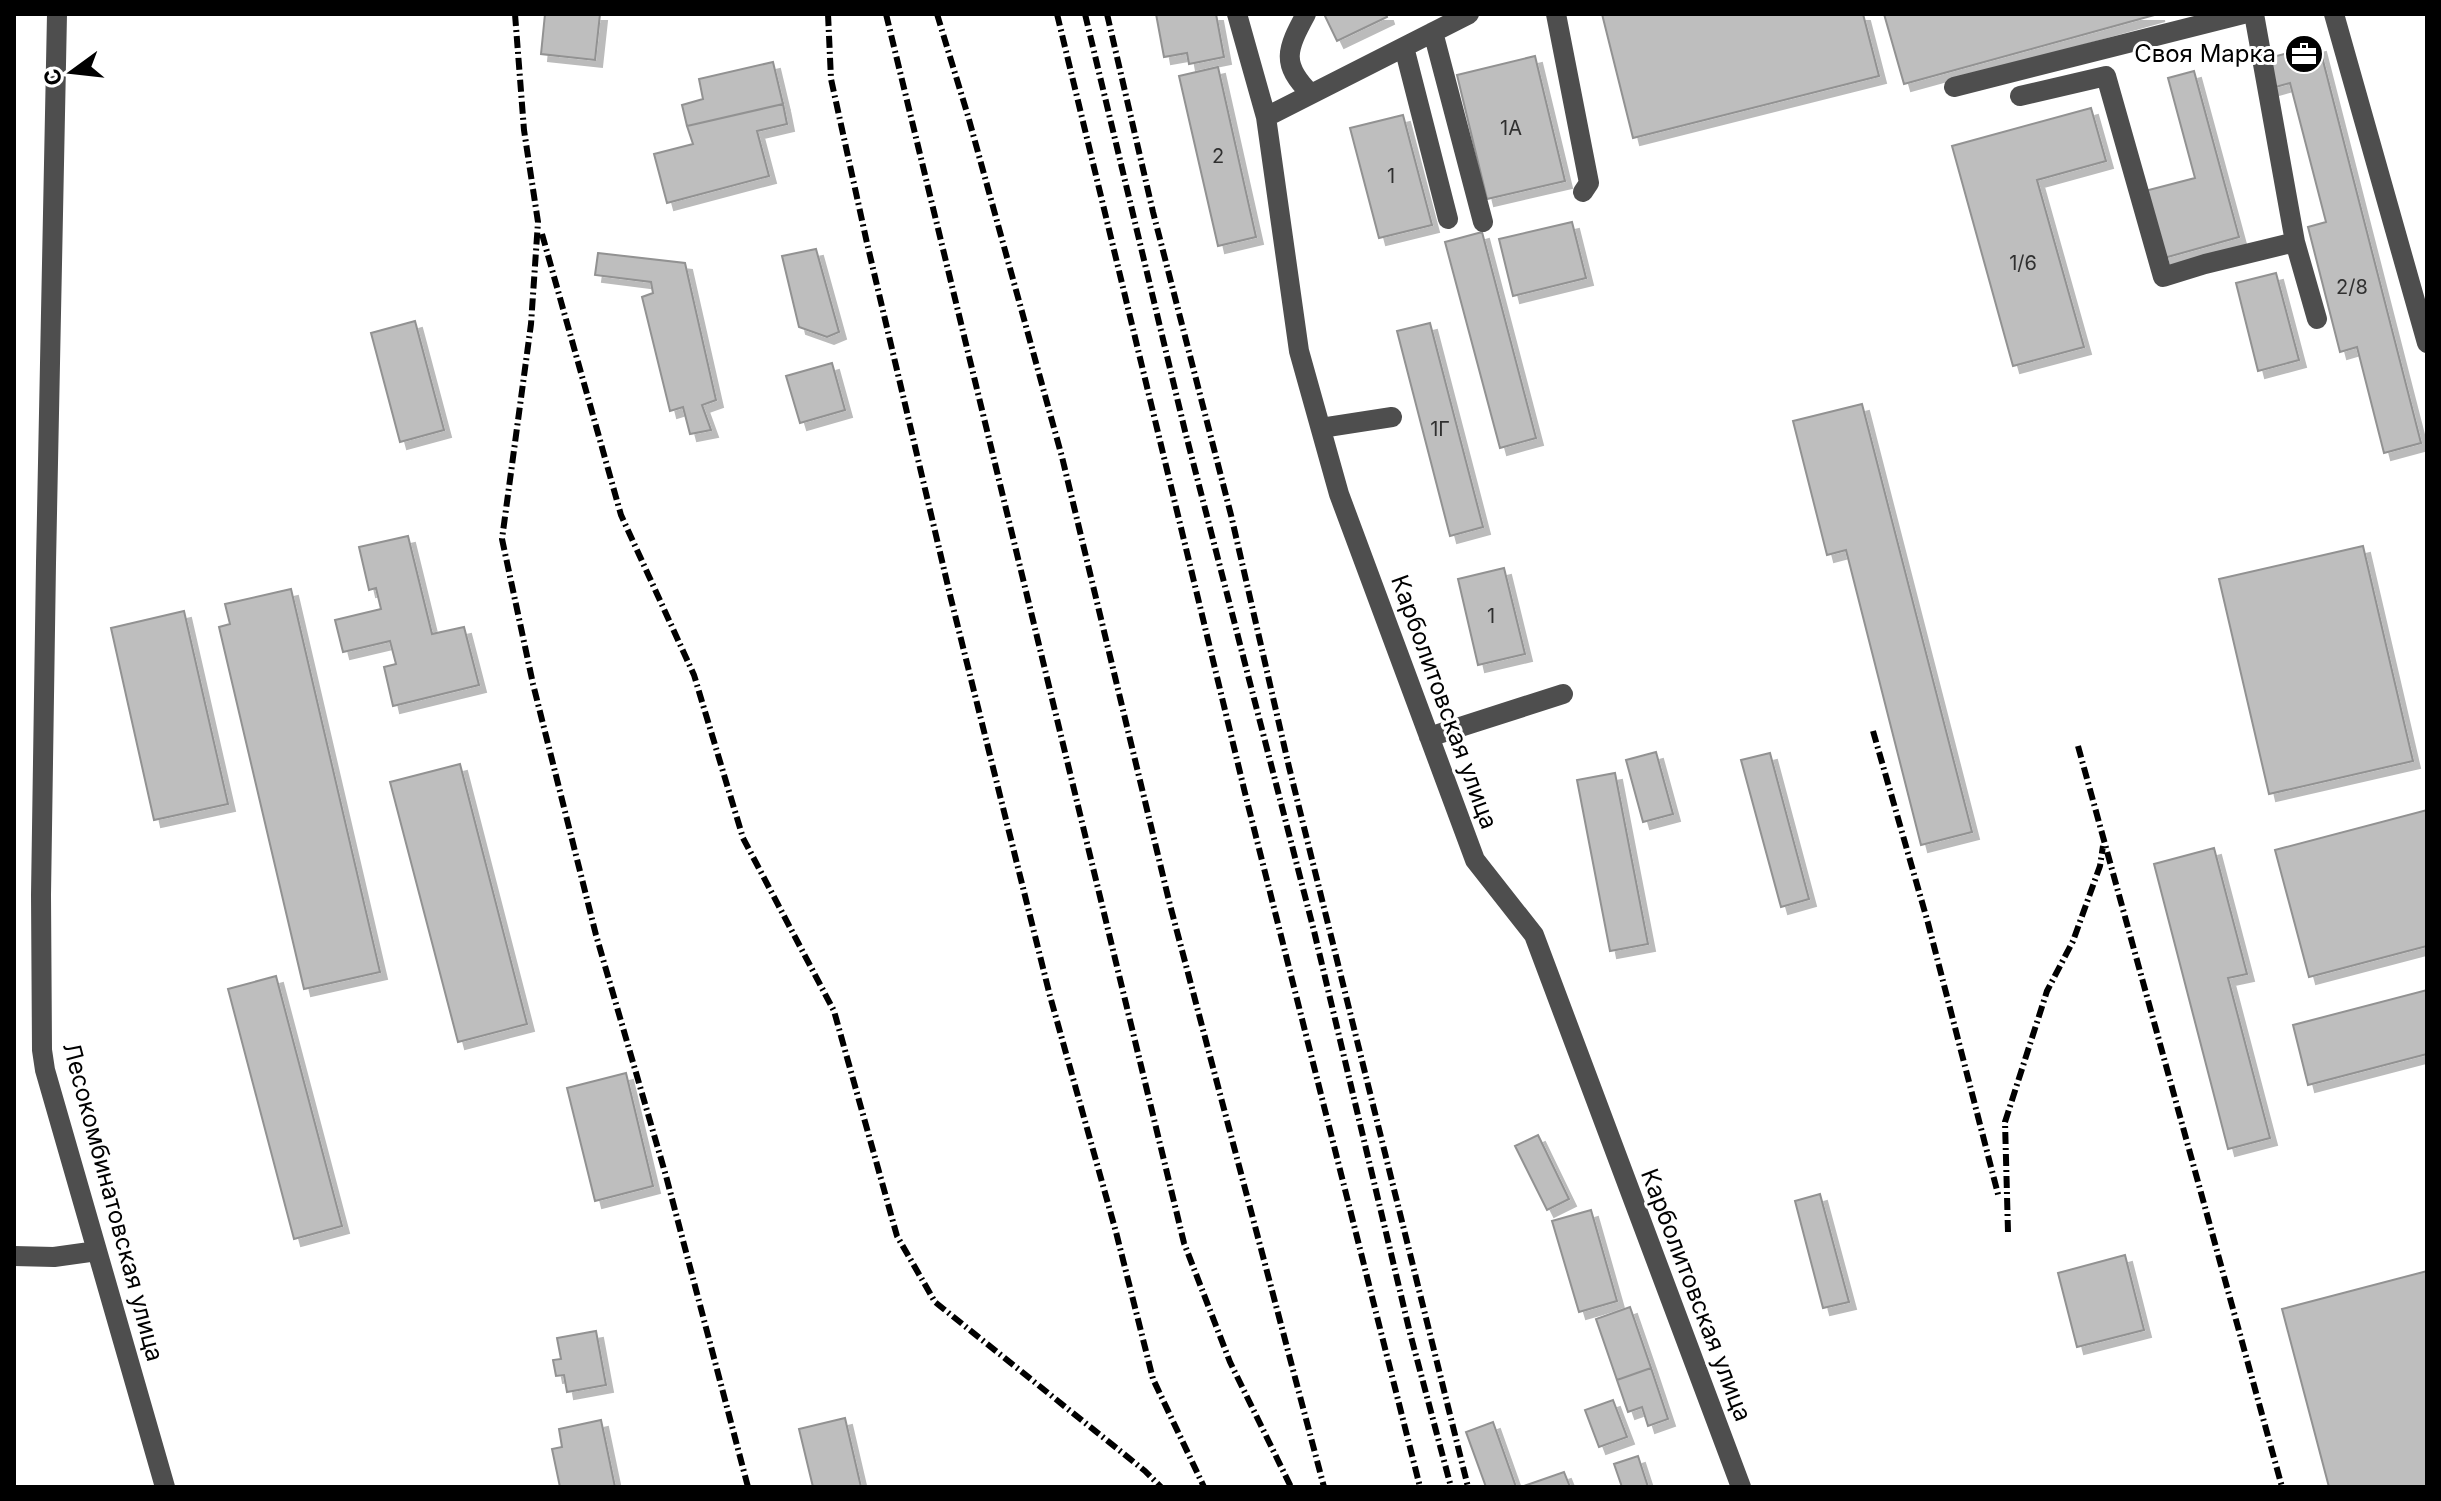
<svg xmlns="http://www.w3.org/2000/svg" width="2441" height="1501" viewBox="0 0 2441 1501" font-family="Inter,sans-serif">
	<style>
		.building { fill: #bebebe; stroke: #929292; stroke-width: 2; filter: url(#shadow) }
		.lines { fill: none; stroke-linecap: round; stroke-linejoin: round }
		.minor { stroke: #4e4e4e; stroke-width: 20 }
		.rail { stroke: #000; stroke-width: 6; stroke-dasharray: 12 4 2 4; stroke-linecap: butt }
		.labels { text-anchor: middle; stroke-width: 6; stroke-linejoin: round; paint-order: stroke }
		.number-label { font-size: 20px; fill: #303030 }
		.poi-label { font-size: 24px; fill: #000; stroke: #fff; text-anchor: end }
		.street-label { font-size: 24px; fill: #000; stroke: #fff }
	</style>
	<defs>
		<filter id="shadow"><feDropShadow dx="7" dy="7" stdDeviation="0" flood-color="#0004"/></filter>
	</defs>
	<rect width="100%" height="100%" fill="#fff"/>
	<path class="building" d="M545,14h55l-5,46 -54,-6z
		M1156,14h60l8,43 -35,7 -2,-11 -23,4z
		M1324,14h62l1,3 -50,24z
		M1602,14h261l16,62 -246,62z
		M1884,14h274l-254,70z
		M2319,45l102,398 -37,10 -27,-106 -17,5 -32,-125 18,-5 -36,-139 -18,5 -7,-29z
		M1535,56l30,125 -78,18 -30,-124z
		M773,62l10,42 -96,22 -5,-21 21,-6 -4,-20z
		M1218,67l38,170 -38,9 -39,-170z
		M2194,71l45,166 -75,21 -19,-67 50,-13 -27,-100z
		M783,104l4,20 -30,7 12,45 -102,27 -13,-49 39,-10 -6,-18z
		M2091,108l15,53 -69,19 47,167 -71,19 -61,-220z
		M1403,115l29,110 -53,13 -29,-110z
		M1572,222l14,56 -73,18 -14,-57z
		M1482,232l54,206 -36,10 -55,-206z
		M816,249l23,83 -12,5 -28,-10 -17,-71z
		M598,253l87,10 31,137 -14,5 9,25 -21,4 -7,-27 -13,4 -28,-114 11,-4 -2,-11 -56,-7z
		M2276,273l23,87 -41,11 -22,-88z
		M415,321l29,109 -44,12 -29,-109z
		M1430,323l53,204 -33,9 -53,-205z
		M832,363l13,47 -45,13 -14,-47z
		M1862,404l110,428 -51,13 -75,-295 -19,5 -34,-134z
		M408,536l24,98 32,-7 15,58 -86,21 -9,-39 12,-3 -6,-23 -47,11 -8,-32 46,-11 -5,-21 -7,2 -10,-43z
		M2363,546l50,215 -144,33 -50,-215z
		M1504,568l21,86 -47,11 -20,-86z
		M291,589l89,383 -76,17 -85,-362 11,-3 -5,-20z
		M184,611l44,193 -74,16 -43,-192z
		M1656,752l17,62 -30,8 -17,-62z
		M1770,753l39,146 -28,8 -40,-147z
		M460,764l67,260 -69,18 -68,-260z
		M1615,773l33,171 -38,7 -33,-171z
		M2427,810v136l-118,31 -34,-127z
		M2214,848l33,126 -19,4 42,160 -42,11 -74,-285z
		M276,976l66,250 -48,13 -66,-250z
		M2427,990v64l-119,31 -15,-60z
		M626,1073l27,113 -58,15 -28,-113z
		M1538,1135l31,64 -22,11 -32,-64z
		M1820,1194l29,108 -26,6 -28,-107z
		M1591,1210l26,91 -38,11 -27,-91z
		M2125,1255l19,75 -67,17 -19,-74z
		M2427,1271v216h-98l-47,-178z
		M1630,1307l21,61 -34,12 -21,-61z
		M596,1331l10,54 -39,7 -3,-17 -8,1 -3,-16 8,-1 -4,-21z
		M1651,1368l17,51 -20,7 -6,-19 -14,5 -11,-32z
		M1613,1400l14,37 -28,10 -14,-37z
		M845,1418l16,69h-48l-14,-58z
		M601,1420l14,67h-55l-8,-38 10,-2 -3,-18z
		M1493,1422l23,65h-30l-20,-55z
		M1638,1456l10,31h-26l-8,-23z
		M1564,1472l6,15h-49z"/>
	<g class="lines">
		<path class="minor" d="M57,14l-11,549 -5,332 1,155 3,20 120,417
			M1237,14l29,103 33,234 40,143 136,366 59,75 207,552
			M1306,14c-19,35 -26,50 5,80
			M1556,14l33,169 -6,9
			M2254,14l41,228 22,77
			M2334,14l93,329
			M1433,32l50,190
			M1404,47l44,172
			M1954,87l289,-73
			M2020,96l86,-20 57,201 42,-13 90,-22
			M1266,117l203,-103
			M1321,428l71,-11
			M1429,737l134,-43
			M14,1256l40,1 43,-6"/>
		<path class="rail" d="M515,14l9,116 14,92 -7,102 -29,215 31,145 63,251 70,241 82,311
			M828,14l3,65 36,164 84,356 99,397 66,236 37,147 51,108
			M886,14l298,1229 46,119 61,125
			M937,14l31,102 94,341 108,448 154,582
			M1057,14l188,779 175,694
			M1085,14l100,417 129,500 96,402 41,154
			M1107,14l46,198 78,303 58,252 179,720
			M542,234l79,281 73,160 49,163 91,173 63,225 38,66 210,169 16,16
			M1873,731l55,192 71,275
			M2078,746l204,741
			M2008,1232l-3,-110 42,-131 26,-50 27,-75 3,-20"/>
	</g>
	<defs>
		<symbol id="office-disc" viewBox="-11 -11 22 22"><circle r="9.5" fill="#000" stroke="#fff"/><path d="M-6-3h4V-5.5h4V-3h4V5H-6ZM-1-4.5V-3h2v-1.5ZM-6 0V1H6V0Z" fill="#fff"/></symbol>
	</defs>
	<g fill-rule="evenodd">
		<use href="#office-disc" x="2282" y="32" width="44" height="44"/>
	</g>
	<g class="labels">
		<g class="number-label">
			<text x="1511" y="135">1А</text>
			<text x="1218" y="163">2</text>
			<text x="1391" y="183">1</text>
			<text x="2023" y="270">1/6</text>
			<text x="2352" y="294">2/8</text>
			<text x="1440" y="436">1Г</text>
			<text x="1491" y="623">1</text>
		</g>
		<g class="poi-label">
			<text x="2276" y="62">Своя Марка</text>
		</g>
		<g class="street-label">
			<text transform="translate(1444 702) rotate(70)" y="8">Карболитовская улица</text>
			<text transform="translate(113 1202) rotate(75)" y="8">Лесокомбинатовская улица</text>
			<text transform="translate(1696 1295) rotate(69)" y="8">Карболитовская улица</text>
		</g>
	</g>
	<rect width="2441" height="1501" fill="none" stroke="#000000" stroke-width="32"/>
	<g transform="translate(72 72) rotate(255)" stroke="#ffffff" stroke-width="6" paint-order="stroke">
	<path d="M0-6L14 30L0 20L-14 30Z" fill="#000000"/>
	<text y="-12" font-size="22" font-weight="bold" text-anchor="middle" fill="#000000">С</text>
	</g>
</svg>
